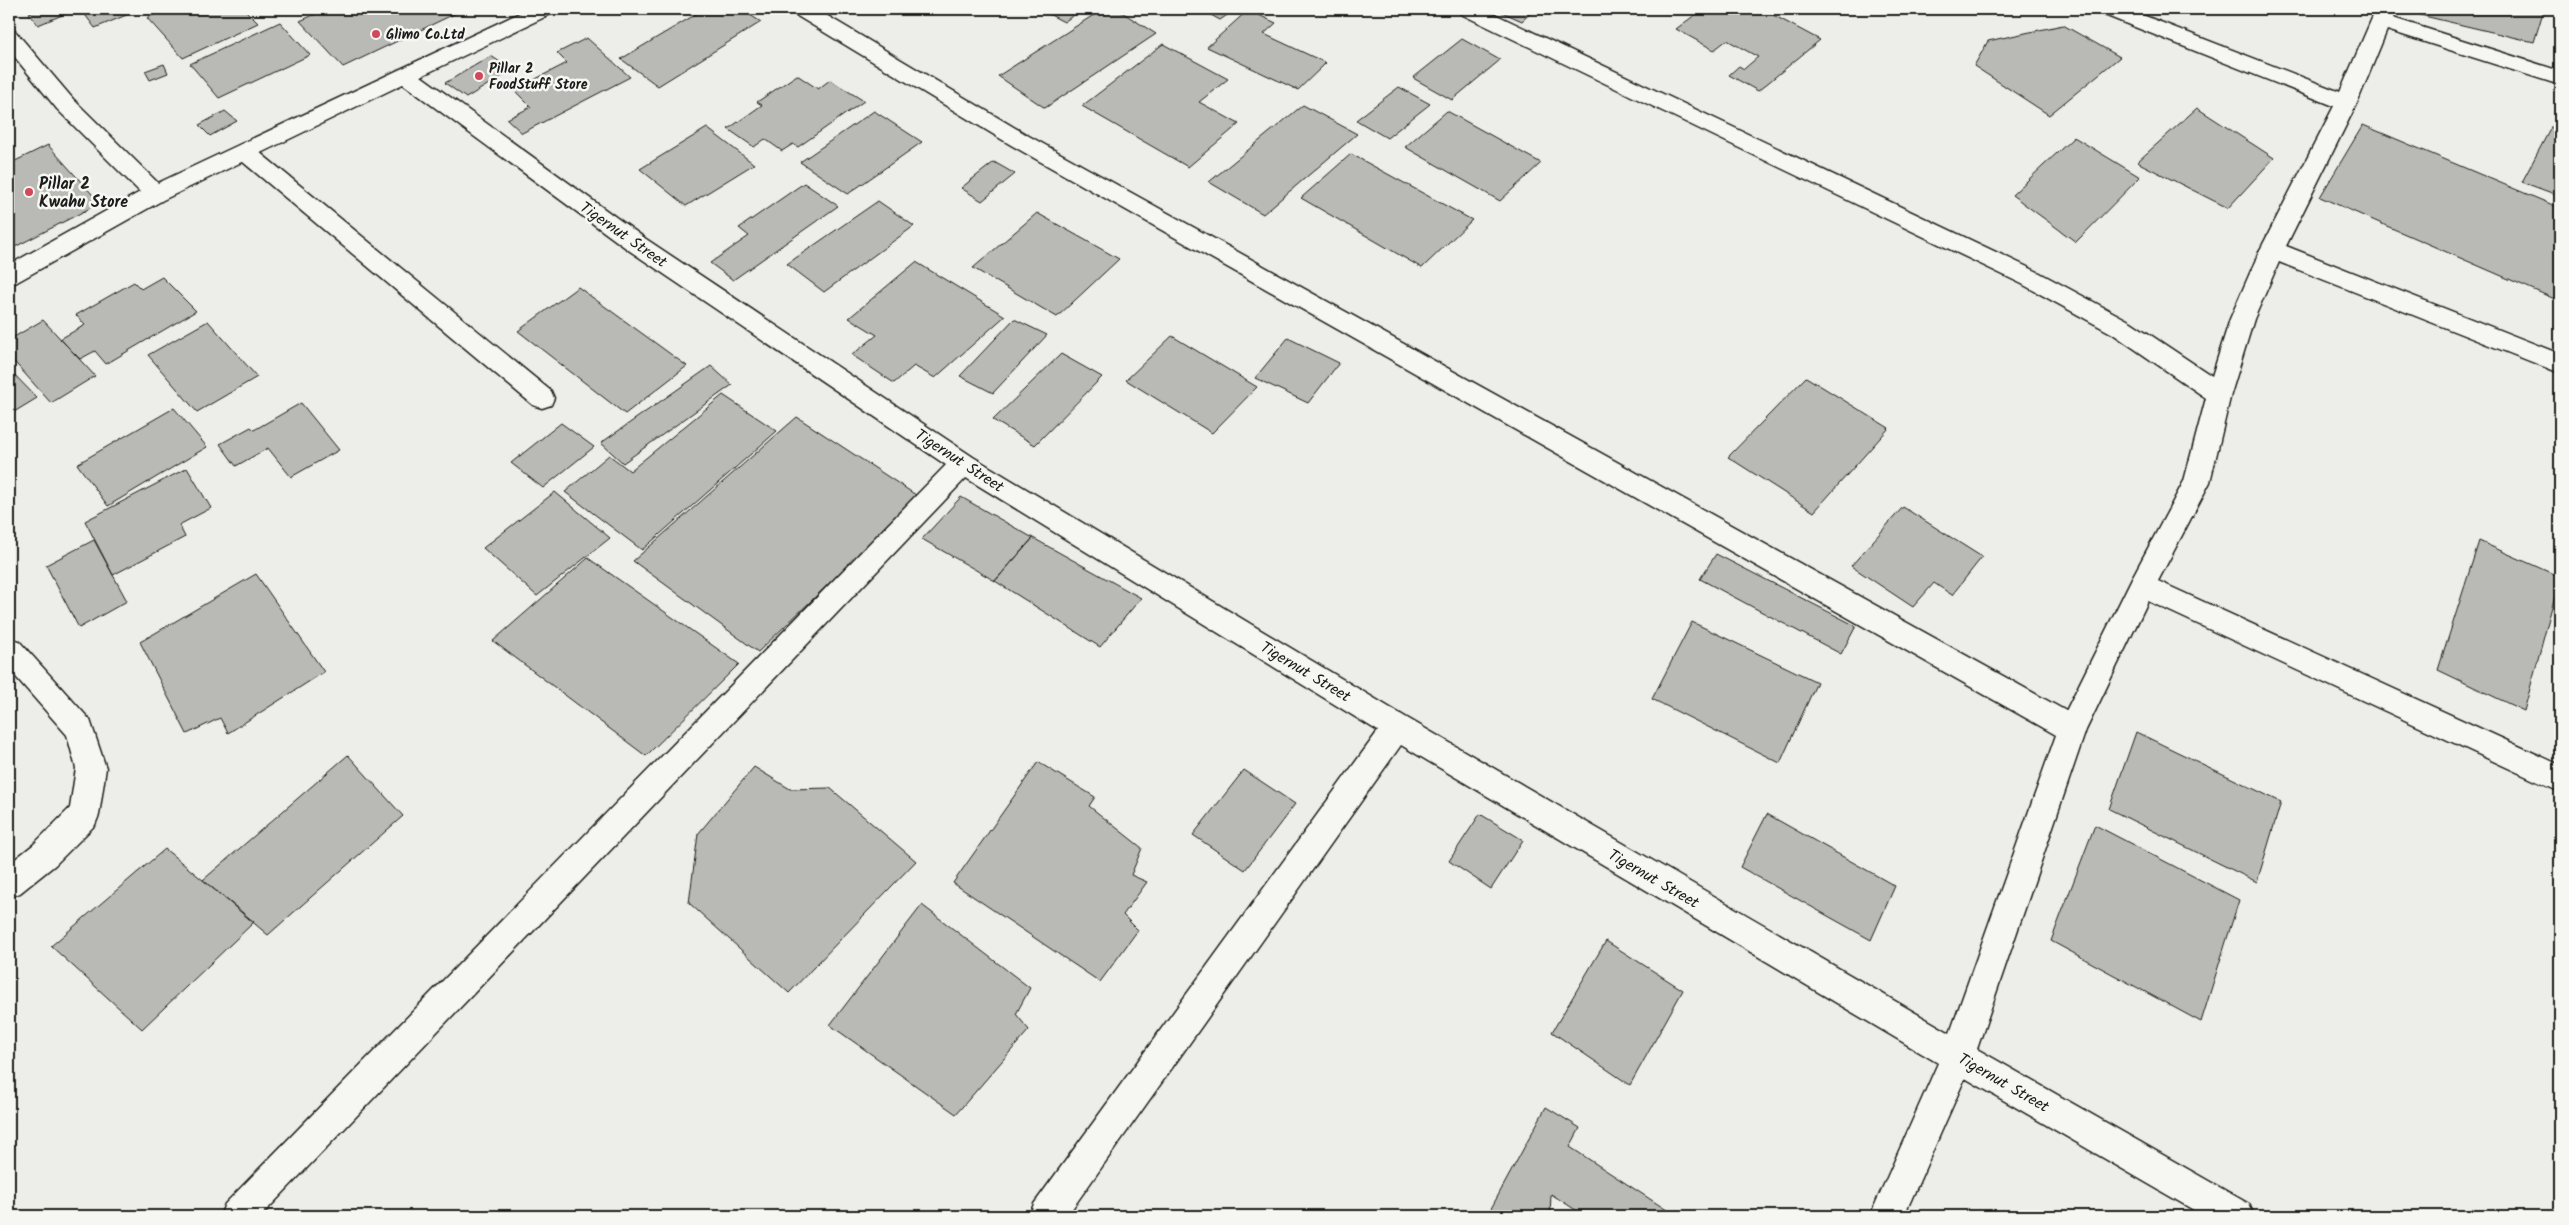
<svg xmlns="http://www.w3.org/2000/svg" width="2569" height="1225" viewBox="0 0 2569 1225" font-family="Kalam,sans-serif">
	<style>
		.building { fill: #b9b9b6; stroke: #1c1c1c }
		.lines { fill: none; stroke-linecap: round; stroke-linejoin: round }
		.lane-casing { stroke: #1c1c1c; stroke-width: 3 }
		.street-casing { stroke: #1c1c1c; stroke-width: 3 }
		.lane { fill: #f6f6f2; fill-rule: evenodd }
		.street { fill: #f6f6f2; fill-rule: evenodd }
		.poi-dot { fill: #d1495b; stroke: #f6f6f2; stroke-width: 2 }
		.labels { text-anchor: middle; stroke-width: 5; stroke-linejoin: round; paint-order: stroke }
		.far-poi-label { font-size: 14px; font-weight: bold; fill: #1c1c1c; stroke: #f6f6f2; text-anchor: start }
		.poi-label { font-size: 16px; font-weight: bold; fill: #1c1c1c; stroke: #f6f6f2; text-anchor: start }
		.street-label { font-size: 16px; fill: #1c1c1c; stroke: #f6f6f2 }
	</style>
	<rect width="100%" height="100%" fill="#edede9"/>
	<filter id="ink" filterUnits="userSpaceOnUse"><feTurbulence type="fractalNoise" baseFrequency=".02" numOctaves="2"/><feDisplacementMap in="SourceGraphic" scale="10" xChannelSelector="R" yChannelSelector="G"/><feConvolveMatrix kernelMatrix="1 2 1 2 8 2 1 2 1" color-interpolation-filters="sRGB"/></filter>
	<g filter="url(#ink)">
		<path class="building" d="M40,9h37l-39,16 -9,-12z
			M92,9h49l-46,19 -12,-16z
			M166,9h78l14,14 -75,35 -36,-40z
			M327,9h115l8,7 -107,51 -43,-46z
			M443,9h22l-15,7z
			M692,9h49l20,13 -103,64 -37,-27 77,-46z
			M1039,9h43l-18,13z
			M1103,9h14l39,25 -111,74 -47,-32z
			M1200,9h36l-16,11z
			M1495,9h40l-13,12z
			M1703,9h59l58,31 -62,51 -29,-16 10,-9 5,3 14,-12 -31,-17 -13,10 -38,-21z
			M2413,9h131l-10,33 -114,-27z
			M1248,10l28,13 -12,11 62,29 -28,27 -91,-43z
			M280,22l30,33 -91,43 -29,-34z
			M2063,25l57,32 -71,58 -75,-49 14,-25z
			M587,38l43,39 -108,56 -15,-14 24,-12 -17,-17 53,-27 -10,-10z
			M1462,39l38,21 -48,40 -39,-22z
			M1163,44l65,35 -29,23 40,22 -51,43 -106,-61z
			M491,56l21,14 -46,28 -21,-15z
			M164,64l4,9 -18,7 -5,-9z
			M797,75l21,14 12,-9 34,21 -66,46 -5,-3 -11,7 -17,-12 -11,8 -26,-18 34,-24 -5,-3z
			M1399,87l31,17 -43,34 -31,-18z
			M1303,105l54,29 -94,80 -54,-32z
			M2197,108l77,50 -46,50 -91,-46z
			M225,111l12,10 -27,15 -11,-11z
			M874,111l48,31 -74,52 -48,-32z
			M1447,111l94,52 -41,38 -95,-54z
			M2556,118l4,2v76l-38,-14z
			M2363,125l197,83v62l-3,30 -237,-103z
			M707,128l47,36 -68,42 -46,-37z
			M2074,137l66,40 -64,65 -64,-47z
			M48,145l52,58 -91,47v-86z
			M1351,154l121,66 -50,48 -121,-70z
			M994,162l21,12 -33,27 -21,-13z
			M804,183l34,23 -105,74 -23,-17 39,-27 -10,-8z
			M878,201l36,25 -90,66 -37,-28z
			M1037,213l82,46 -62,58 -84,-49z
			M916,262l89,54 -70,62 -21,-12 -20,17 -42,-28 25,-20 -28,-17z
			M162,277l34,34 -90,53 -11,-13 -15,8 -20,-20 25,-14 -9,-10 58,-33 7,7z
			M578,287l109,79 -62,48 -107,-83z
			M1014,319l33,16 -54,58 -33,-17z
			M43,320l52,56 -44,27 -42,-47v-16z
			M208,321l49,56 -60,35 -49,-57z
			M1172,336l85,51 -45,46 -86,-53z
			M1288,338l51,25 -31,40 -53,-25z
			M1061,354l41,23 -67,68 -42,-25z
			M711,366l21,19 -109,78 -22,-20z
			M9,369l28,29 -28,17z
			M1806,377l83,51 -75,84 -86,-55z
			M723,395l54,36 -135,119 -77,-58 44,-37 21,16z
			M301,403l38,47 -48,27 -23,-29 -32,18 -16,-22 31,-17 3,3z
			M174,408l33,39 -99,59 -31,-42z
			M797,417l122,80 -161,155 -125,-91z
			M561,423l33,24 -51,41 -32,-25z
			M187,468l24,40 -32,17 6,12 -72,38 -28,-54z
			M555,492l55,46 -73,58 -54,-48z
			M961,497l72,41 -38,43 -73,-42z
			M1903,507l79,50 -30,38 -18,-12 -21,24 -62,-41z
			M1033,538l108,60 -41,49 -105,-66z
			M94,540l33,61 -48,27 -33,-63z
			M2479,541l81,36 -36,134 -86,-41z
			M1716,554l140,72 -15,28 -141,-75z
			M588,558l151,106 -93,92 -153,-115z
			M256,574l68,98 -96,61 -8,-15 -33,16 -47,-92z
			M1692,622l125,60 -37,81 -128,-64z
			M2136,732l145,70 -24,80 -148,-73z
			M348,755l55,61 -135,119 -65,-55z
			M1038,762l57,35 -6,9 53,42 -11,27 16,7 -24,33 15,15 -38,52 -147,-99z
			M754,767l36,22 40,-1 86,73 -127,132 -100,-90 9,-69z
			M1244,770l51,34 -50,66 -52,-35z
			M1480,814l43,26 -32,49 -42,-28z
			M1767,814l128,72 -24,54 -131,-73z
			M2095,825l144,75 -38,122 -150,-81z
			M165,849l89,73 -112,107 -91,-83z
			M922,905l108,83 -14,26 13,16 -73,84 -126,-89z
			M1606,941l77,49 -53,95 -78,-53z
			M1546,1107l34,21 -10,19 106,69h-91l-34,-22 -1,22h-63z"/>
		<g class="lines">
			<defs>
				<path id="lane" d="M245,144l8,3 298,244 3,7 -3,7 -9,3 -9,-3 -296,-248 -3,-5 3,-5z"/>
				<path id="street" d="M528,9h26l-3,5 -130,62 225,163 327,218 434,261 543,315 106,-298 -1045,-590 -217,-131 -3,-5h25l211,126 1039,576 66,-133 52,-97 22,-83 -93,-64 -91,-50 -561,-270 -3,-5h26l554,263 93,50 81,54 18,-57 30,-69 74,-144 -232,-92 -3,-5h28l213,83 36,-83h20l-3,9 167,53v14l-173,-55 -30,73 -71,143 274,108v19l-281,-111 -25,57 -23,75 -21,88 -52,99 402,184v27l-412,-191 -62,129 -109,319 272,155 5,12h-50l-239,-138 -61,138h-34l68,-153 -537,-318 -334,471h-38l5,-12 344,-473 -412,-253 -705,738h-41l5,-12 721,-739 -316,-214 -227,-167 -240,116 -146,82 -8,3v-20l131,-73 -83,-83 -48,-59v-20l7,2 57,67 85,84z
					M9,638l10,3 71,79 16,48 -7,47 -4,10 -40,40 -35,28 -11,5v-34l24,-19 37,-37 6,-40 -9,-33 -58,-66z"/>
			</defs>
			<use href="#lane" class="lane-casing"/>
			<use href="#street" class="street-casing"/>
			<use href="#lane" class="lane"/>
			<use href="#street" class="street"/>
		</g>
	</g>
	<g class="poi-dot">
		<circle cx="376" cy="34" r="5"/>
		<circle cx="479" cy="76" r="5"/>
		<circle cx="29" cy="192" r="5"/>
	</g>
	<g class="labels">
		<g class="far-poi-label">
			<text x="386" y="39">Glimo Co.Ltd</text>
			<text x="489" y="73">Pillar 2<tspan x="489" dy="16">FoodStuff Store</tspan></text>
		</g>
		<g class="poi-label">
			<text x="39" y="189">Pillar 2<tspan x="39" dy="18">Kwahu Store</tspan></text>
		</g>
		<g class="street-label">
			<text transform="translate(624 234) rotate(35)" y="6">Tigernut Street</text>
			<text transform="translate(960 460) rotate(33)" y="6">Tigernut Street</text>
			<text transform="translate(1306 671) rotate(31)" y="6">Tigernut Street</text>
			<text transform="translate(1654 878) rotate(30)" y="6">Tigernut Street</text>
			<text transform="translate(2004 1082) rotate(30)" y="6">Tigernut Street</text>
		</g>
	</g>
	<rect width="2569" height="1225" fill="none" stroke="#f6f6f2" stroke-width="30"/>
	<rect x="15" y="15" width="2539" height="1195" fill="none" stroke="#1c1c1c" stroke-width="2" filter="url(#ink)"/>
</svg>
